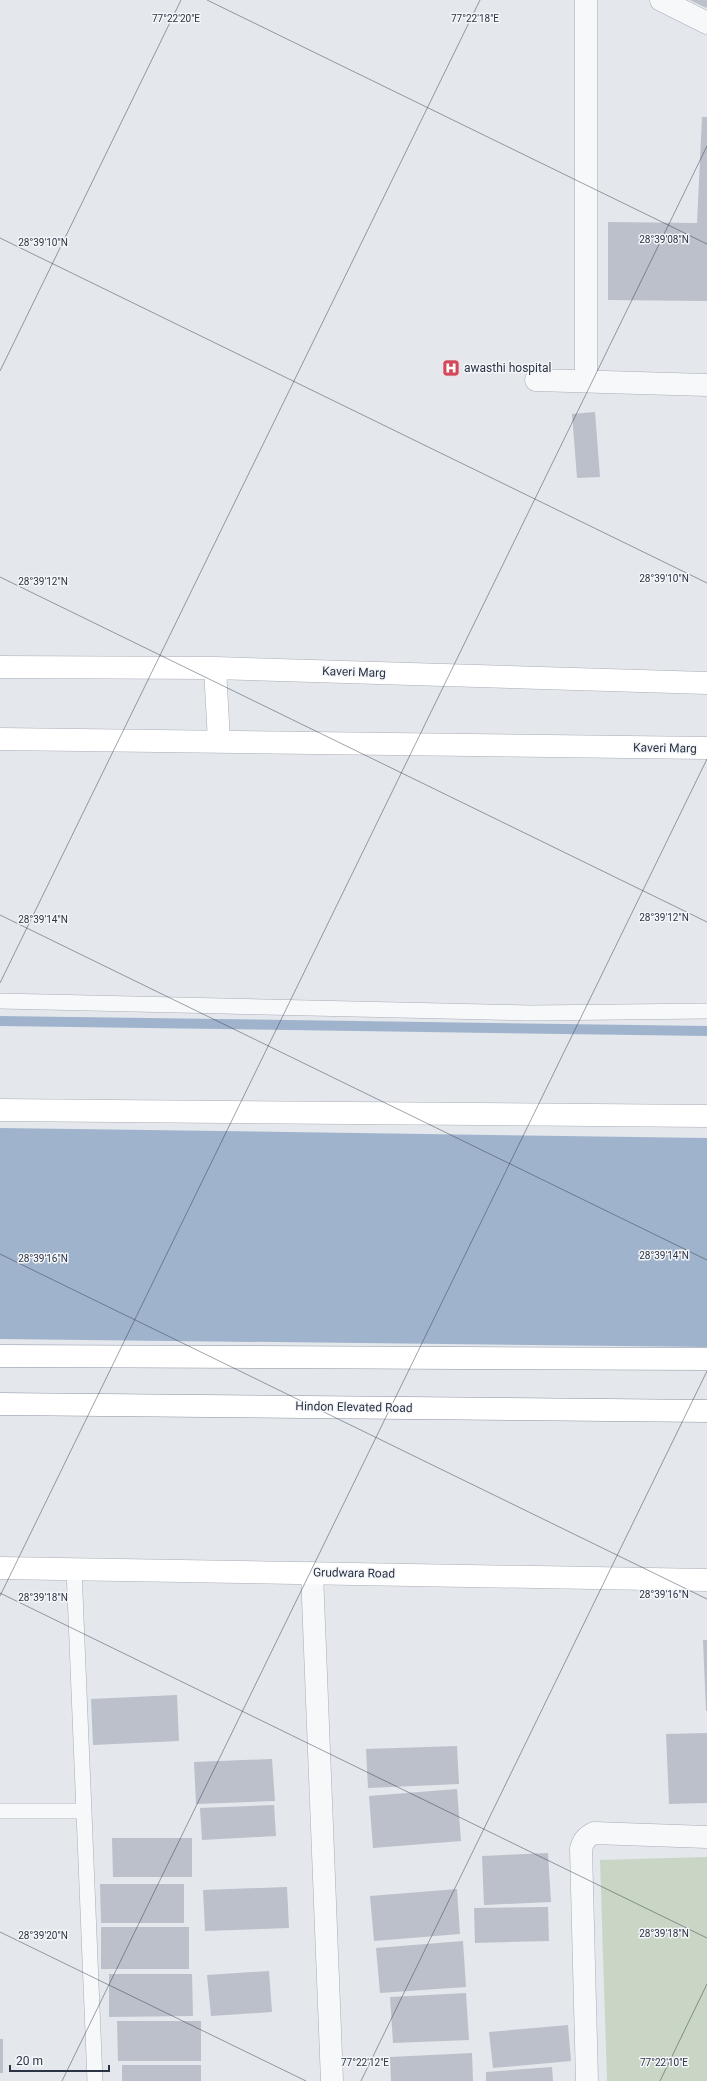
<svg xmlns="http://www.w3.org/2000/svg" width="707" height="2081" viewBox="0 0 707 2081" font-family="Roboto,sans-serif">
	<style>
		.green { fill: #c9d6c5 }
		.water { fill: #9fb4cc }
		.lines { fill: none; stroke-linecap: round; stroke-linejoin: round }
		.stream { stroke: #9fb4cc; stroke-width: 10 }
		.building { fill: #bbc0ca }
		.lane-casing { stroke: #a9aeb7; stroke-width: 16 }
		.street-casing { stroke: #a9aeb7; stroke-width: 23 }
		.secondary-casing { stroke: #a9aeb7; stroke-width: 23 }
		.highway-casing { stroke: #8b94a3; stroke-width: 23 }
		.lane { stroke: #f7f8fa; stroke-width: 15 }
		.street { stroke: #f7f8fa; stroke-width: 22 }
		.secondary { stroke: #fff; stroke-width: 22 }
		.highway { stroke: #fff; stroke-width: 22 }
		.ticks { fill: none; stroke: #2b3445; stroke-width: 1; stroke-opacity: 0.45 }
		.labels { text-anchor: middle; stroke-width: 3; stroke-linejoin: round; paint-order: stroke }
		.poi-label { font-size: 12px; fill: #2b3445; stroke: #f4f6f9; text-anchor: start }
		.street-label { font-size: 12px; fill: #2b3445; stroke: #f4f6f9 }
		.ticks-label { font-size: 10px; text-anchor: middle; fill: #2b3445; stroke: #f4f6f9; stroke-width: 3; stroke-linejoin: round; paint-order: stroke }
	</style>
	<rect width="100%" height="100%" fill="#e4e7ec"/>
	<path class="green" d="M707,1857v224h-100l-7,-221z"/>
	<path class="water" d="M0,1128l707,10v209l-707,-8z"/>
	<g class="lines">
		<path class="stream" d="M0,1021l707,10"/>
	</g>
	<path class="building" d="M690,0h17v6l-1,2z
		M702,117h5v184l-99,-1v-78l89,1z
		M595,412l5,65 -23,1 -5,-64z
		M703,1640h4v71h-1z
		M177,1695l2,46 -86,4 -2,-46z
		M707,1733v70l-38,1 -3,-70z
		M457,1746l2,38 -91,4 -2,-39z
		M272,1759l3,42 -79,3 -2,-42z
		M457,1789l4,52 -88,7 -4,-52z
		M274,1805l2,31 -74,4 -2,-32z
		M112,1838h80v39h-79z
		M548,1853l3,49 -67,3 -2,-49z
		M100,1884h84v39h-83z
		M287,1887l2,41 -84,3 -2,-41z
		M457,1889l3,45 -86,7 -4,-45z
		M548,1907l1,34 -74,2 -1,-35z
		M101,1927h88v42h-88z
		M463,1941l3,46 -86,6 -4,-45z
		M269,1971l3,41 -61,4 -4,-41z
		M109,1974h83l1,42 -84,1z
		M466,1993l3,47 -76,3 -3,-46z
		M117,2021h84v40h-83z
		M568,2025l3,36 -78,7 -4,-36z
		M0,2039h3v34h-3z
		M472,2053l1,28h-82l-1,-24z
		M122,2065h79v16h-79z
		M552,2067l1,14h-67v-9z"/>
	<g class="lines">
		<defs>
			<path id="lane" d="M0,1001l532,12 175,-2
				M74,1569l21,512
				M0,1811h84"/>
			<path id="street" d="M586,0v381
				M661,0l46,23
				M536,380l171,5
				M312,1573l20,508
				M587,2081l-6,-232c2,-8 5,-12 13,-16l113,4"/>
			<path id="secondary" d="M0,667l215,1 492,15
				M215,668l4,73
				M0,739l707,9
				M0,1110l707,6
				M0,1568l707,12"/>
			<path id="highway" d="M0,1356l707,3
				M0,1404l707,7"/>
		</defs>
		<use href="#lane" class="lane-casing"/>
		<use href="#street" class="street-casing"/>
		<use href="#secondary" class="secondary-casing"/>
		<use href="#highway" class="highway-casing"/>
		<use href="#lane" class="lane"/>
		<use href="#street" class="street"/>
		<use href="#secondary" class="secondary"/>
		<use href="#highway" class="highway"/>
	</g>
	<path class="ticks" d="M207,0l500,244M0,238l707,345M0,371l181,-371M0,577l707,345M0,915l707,345M0,983l480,-983M0,1254l707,345M0,1593l707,345M0,1596l707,-1450M0,1932l306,149M62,2081l645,-1322M361,2081l346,-710M660,2081l47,-97"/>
	<defs>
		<symbol id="hospital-square" viewBox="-11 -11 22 22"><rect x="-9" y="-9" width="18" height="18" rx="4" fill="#d1495b" stroke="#f4f6f9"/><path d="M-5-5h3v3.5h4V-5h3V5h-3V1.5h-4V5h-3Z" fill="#fff"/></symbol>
	</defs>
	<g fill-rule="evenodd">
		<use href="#hospital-square" x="441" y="358" width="20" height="20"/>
	</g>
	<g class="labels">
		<g class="poi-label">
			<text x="464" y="372">awasthi hospital</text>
		</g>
		<g class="street-label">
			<text transform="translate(354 672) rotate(2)" y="4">Kaveri Marg</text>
			<text transform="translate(665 748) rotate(1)" y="4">Kaveri Marg</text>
			<text transform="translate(354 1407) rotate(1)" y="4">Hindon Elevated Road</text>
			<text transform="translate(354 1573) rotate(1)" y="4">Grudwara Road</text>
		</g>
	</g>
	<g class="ticks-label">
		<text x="176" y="22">77°22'20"E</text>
		<text x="475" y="22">77°22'18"E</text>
		<text x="664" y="243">28°39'08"N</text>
		<text x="43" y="246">28°39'10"N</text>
		<text x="664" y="582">28°39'10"N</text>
		<text x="43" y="585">28°39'12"N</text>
		<text x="664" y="921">28°39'12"N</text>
		<text x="43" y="923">28°39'14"N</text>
		<text x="664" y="1259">28°39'14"N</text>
		<text x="43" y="1262">28°39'16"N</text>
		<text x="664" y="1598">28°39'16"N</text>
		<text x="43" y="1601">28°39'18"N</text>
		<text x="664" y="1937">28°39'18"N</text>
		<text x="43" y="1939">28°39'20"N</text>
		<text x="365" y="2066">77°22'12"E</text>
		<text x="664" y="2066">77°22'10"E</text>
	</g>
	<path d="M10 2065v6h99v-6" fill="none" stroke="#2b3445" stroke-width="2"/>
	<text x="16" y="2065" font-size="12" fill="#2b3445" stroke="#f4f6f9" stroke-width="3" paint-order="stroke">20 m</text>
</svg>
